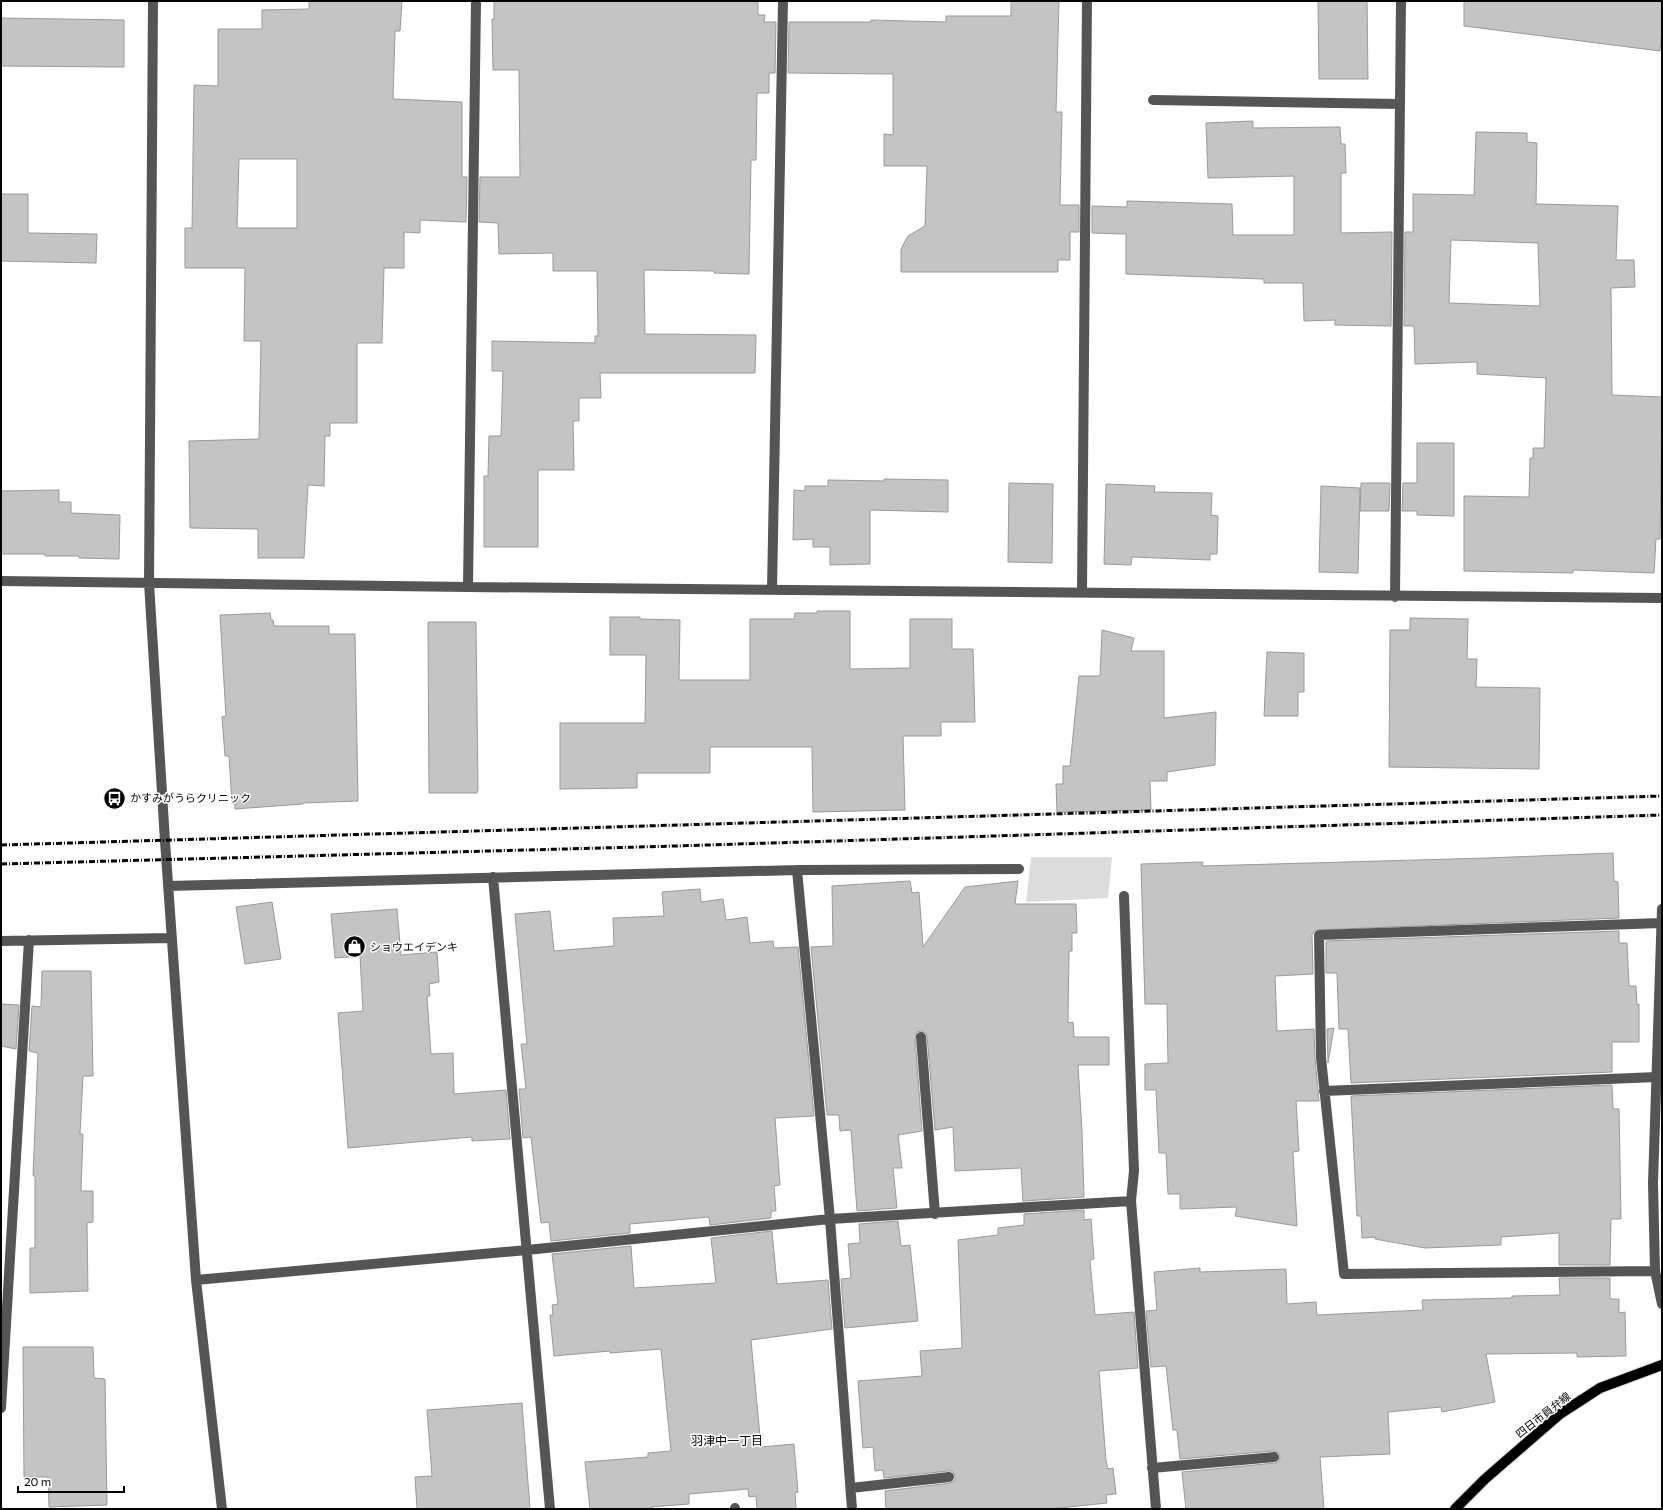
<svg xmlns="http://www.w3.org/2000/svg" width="1663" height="1510" viewBox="0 0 1663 1510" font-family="Commissioner,'Noto Sans JP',sans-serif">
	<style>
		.green { fill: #dcdcdc }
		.building { fill: #c4c4c4; stroke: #999; fill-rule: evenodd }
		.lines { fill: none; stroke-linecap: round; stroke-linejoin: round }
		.major-casing { stroke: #dbdbdb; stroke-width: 12 }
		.minor { stroke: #555; stroke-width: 10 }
		.major { stroke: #000; stroke-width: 10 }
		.rail { stroke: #000; stroke-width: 3; stroke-dasharray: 6 2 1 2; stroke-linecap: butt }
		.labels { text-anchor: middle; stroke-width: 3; stroke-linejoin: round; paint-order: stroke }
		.poi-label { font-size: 11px; fill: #000; stroke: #fff; text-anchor: start }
		.street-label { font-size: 11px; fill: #000; stroke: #fff }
		.neighbourhood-label { font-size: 12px; fill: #000; stroke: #fff }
	</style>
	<rect width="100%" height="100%" fill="#fff"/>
	<path class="green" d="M1031,857h81l-4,41 -82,4z"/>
	<path class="building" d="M309,1h93l-2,30h-5l-2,68 69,3v75h5l-1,45 -46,-2v13l-16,-1v36h-20l-2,75h-25v80h-27v13h-5l-1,50 -16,-1 -4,73h-46v-29l-68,-1 -1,-87 70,-2 2,-98h-17l1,-73h-60v-40h7l2,-143 24,1v-57h44v-19l47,-1zM239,159h58v69h-60z
		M494,1h264v14h7l-1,7h12l-1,51h-6v20h-12l-1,67h-5l-2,114 -35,-1v-2l-70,-1 1,64 111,1 -1,38h-155l1,25h-22v23h-6l1,49h-36v77h-54v-71h4l1,-40h12l2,-65h-11v-30l103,2v-7h3l-1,-65h-44v-18l-54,1 -1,-31 -19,-1 1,-45h40l-1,-107h-26l-1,-51h2z
		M1011,1h48l-3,111h6l-2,93h19v27h-9v28h-12v12h-157v-22l2,-5 5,-9 17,-10 2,-60h-43v-32l9,1v-61l-105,-1 1,-51h82v-2l75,2v-6h65z
		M1318,1h49l1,78h-49z
		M1464,1h198v29l-2,21 -196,-25z
		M1,18l123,2v47l-123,-1z
		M1253,121v7l87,-1 1,17h4l1,29h-5v60l51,-1 -1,94 -56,-1v-5l-31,1 -1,-38h-39v-4l-138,-5v-40l-34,-1v-27l35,1v-6l105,3 1,31h61v-59l-86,2 -2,-55z
		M1476,132l51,1v9l10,1 -1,61 82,2 -2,54h18l1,27 -24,1 1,107 50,2 -2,142h-4l-2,34 -81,-3v3l-109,-2v-75l65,1 1,-39h3v-10h11l2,-70 -69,-4v-12l-62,2 -1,-38h-10l1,-94h8v-38l61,1zM1451,240l87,3 2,63 -91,-3z
		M1,194h27v39l69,1 -1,29 -95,-2z
		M1417,443h37v73l-37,-1v-4h-15l1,-28h14z
		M884,479l64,1v32l-78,-2v54l-40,1v-18h-17v-8l-20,1 1,-50 11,1v-5h23v-6l56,1z
		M1009,483l44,1 -1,79 -44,-1z
		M1361,483h29l-1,28h-29z
		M1106,484l49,2 -1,6 58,1 -1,22 7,1 -1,38h-7v6l-78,-3 -1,8 -27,-1z
		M1321,486l39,2 -2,85 -39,-1z
		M59,490v12h12v11l49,2 -1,44 -40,-1v-2h-34v-2h-44v-63z
		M817,611h33v58l60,-1v-49h42v30h21l2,73h-34v14h-38l2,74 -92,2 -1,-65h-102v26h-73v15l-77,1v-66h85l1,-68h-36v-38h30v2l40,1 -1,60h71v-61h44l1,-6h22z
		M270,613l1,7h2l1,6h55v8h26l3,167 -55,2v1l-68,5v-5h-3l-3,-48h-4l-3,-39 4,-1 -6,-101z
		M1410,618l58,1 -1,40h10l-1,28 64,1 -1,81 -150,-2 1,-137h20z
		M428,622h48l2,168 -1,3h-48z
		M1102,630l32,8 -3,13h33v67l52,-6 -1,53 -48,7v9h-17l1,29 -94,2 -1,-28h7v-18h7l9,-90h21z
		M1267,652l37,1v39h-6v24h-34z
		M1613,853l1,28 4,1 1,36 -304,12 -3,5 1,39 -38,2 2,55 37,-2 1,30 4,42h-23l3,50 -6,1 4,74 -62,-10 2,-9 -57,2v-15h-12l-2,-41h-7l-3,-63h-11v-26l23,-1 -1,-59h-22l-4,-140 62,-2 -1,4 285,-8z
		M910,881l2,12 7,-1 4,55 42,-60 53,-6 -3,23h61l1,29h-5v18h-3l-1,72 5,-1 1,15h35v28h-31l4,66 2,66 -61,4 -2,-33 -66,3 -2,-44 -18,3 -8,-94 -1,-3 -5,-2 -4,1 -2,6 7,93 -24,4 4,33h-9l4,40 -40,3 -6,-81 -11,1 -1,-16h-12l-16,-168 22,-1 -1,-60z
		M700,889l1,13 22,-3 3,21 21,-3 3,26 23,-2 1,7 24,-1 16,169 -39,2 5,67 -6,1 2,25h-5v7l-61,7 -1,-8 -79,7v9l-79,8 -2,-19 -8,1 -10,-86 -8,1 -4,-49h7l-5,-45h6l-12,-130 35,-3 4,40 60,-5 -1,-28 51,-2 -2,-24z
		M272,902l9,57 -36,5 -9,-57z
		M397,909l4,46 36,-3 2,30 -10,2 1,12h-3l4,58 22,-1 1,41 52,-4 4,49 -38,2v-4l-124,11 -10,-135 25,-2 -3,-55 -25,2 -4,-44z
		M1619,931v12h8l2,43h7l1,19 2,-1v38h-27v30l-261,11 -3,-54h-9l-2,-56h-11v-32z
		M42,971h49l2,105h-10l-3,58h3l-2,57h12v31l-6,1 1,68 -58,2v-45h5v-72h-2l5,-123 -9,-2 3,-45 9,1z
		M1,1004l18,1 -3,44 -15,-3z
		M1334,1028l-6,35 -1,-34z
		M1612,1085l1,24h6l2,110h-10l-1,46h-51v-32l-58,4v8l-76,3 -50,-9v-2l-13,1 -1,-22h-4l-6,-120z
		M1084,1210v10l7,-1 3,40 -4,1 5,55 39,-3 4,56 -39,3 7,90 2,8 5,-1 3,26 -10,1 1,8 -58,6h-163l-1,-18 65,-8 5,-3v-4l-3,-5h-4l-64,7 -1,-8 -8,1 -2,-24 -10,1 -5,-67 64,-5 -2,-25 42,-3 -4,-108 40,-5v-7l26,-3v-11z
		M898,1221l3,25 9,-1 8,76 -73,7 -4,-49 10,-1 -3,-34 12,-1 -1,-19z
		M772,1231l5,53 51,-4 4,49 -81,11 10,107 33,-3 4,48 -3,1 1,16h-39l-1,-13 -7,1 -1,-8 -59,5v10l-38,3v2h-61l-5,-47 63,-5v-4l23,-2 -10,-102 -51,4v-2l-56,5 -4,-41h3l-1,-10 6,-1 -6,-50 79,-8 3,42 82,-5 -5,-45z
		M1200,1268v4l86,-3 1,35 29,-2 1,13 106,-5 -1,-10 90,-2v-2l48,-1 -1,-17h51v21h9v14l6,-1 1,44 -49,1v-4l-91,1 9,48 -53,10 -1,-5 -53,5 2,42 -70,3 4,52h-138l-4,-37 93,-9 3,-1 2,-5 -1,-4 -6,-2 -93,8 -3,-29h-4l-7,-64 -15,1 -5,-56 11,-1 -3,-38z
		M23,1347h70l1,31 11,1 2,126 -58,2 -1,-30h-24z
		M522,1403l8,106h-113l-2,-32 17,-1 -5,-66z"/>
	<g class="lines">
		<defs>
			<path id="major" d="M1455,1509l30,-30 75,-65 40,-26 62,-23"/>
		</defs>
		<use href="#major" class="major-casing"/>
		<path class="minor" d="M153,1l-4,582 16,258 31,439 26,229
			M1153,100l247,4
			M1,581l467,6 1194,11
			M468,587l8,-586
			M772,590l11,-589
			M1082,592l5,-591
			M1395,597l6,-596
			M797,870l33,349 22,290
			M493,877l57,632
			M168,886l629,-16 222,-1
			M1662,909l-9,274 2,88 7,33
			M1,941l170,-3
			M921,1037l14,177
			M1324,1091l333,-14
			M1131,1201l25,308
			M1655,1271l-311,3 -23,-216 -2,-123 342,-12
			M196,1280l331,-30 303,-31 301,-18 3,-30 -10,-275
			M1,1408l28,-468
			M1152,1468l122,-11
			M851,1488l98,-11
			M735,1508v1"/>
		<use href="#major" class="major"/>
		<path class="rail" d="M1,845l1661,-49
			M1,864l675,-18 986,-31"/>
	</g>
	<defs>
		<symbol id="bus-disc" viewBox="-11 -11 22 22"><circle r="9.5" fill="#000" stroke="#fff"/><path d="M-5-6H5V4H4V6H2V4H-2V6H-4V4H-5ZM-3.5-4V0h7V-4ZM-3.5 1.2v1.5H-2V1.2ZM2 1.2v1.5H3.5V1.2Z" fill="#fff"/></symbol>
		<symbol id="shop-disc" viewBox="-11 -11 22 22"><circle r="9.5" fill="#000" stroke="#fff"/><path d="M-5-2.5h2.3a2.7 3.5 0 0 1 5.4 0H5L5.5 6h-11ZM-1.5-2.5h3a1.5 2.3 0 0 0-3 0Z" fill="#fff"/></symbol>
	</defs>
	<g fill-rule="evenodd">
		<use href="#bus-disc" x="102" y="786" width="25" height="25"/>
		<use href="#shop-disc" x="342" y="934" width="25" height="25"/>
	</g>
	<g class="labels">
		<g class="poi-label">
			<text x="130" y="802">かすみがうらクリニック</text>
			<text x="370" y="951">ショウエイデンキ</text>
		</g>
		<g class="street-label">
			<text transform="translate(1543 1415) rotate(-38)" y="4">四日市員弁線</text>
		</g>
		<g class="neighbourhood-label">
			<text x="727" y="1445">羽津中一丁目</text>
		</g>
	</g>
	<rect width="1663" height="1510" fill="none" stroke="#000000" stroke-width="4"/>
	<path d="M18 1486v6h106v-6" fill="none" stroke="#000000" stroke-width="2"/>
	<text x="24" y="1486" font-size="12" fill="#000000" stroke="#ffffff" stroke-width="3" paint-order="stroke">20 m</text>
</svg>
